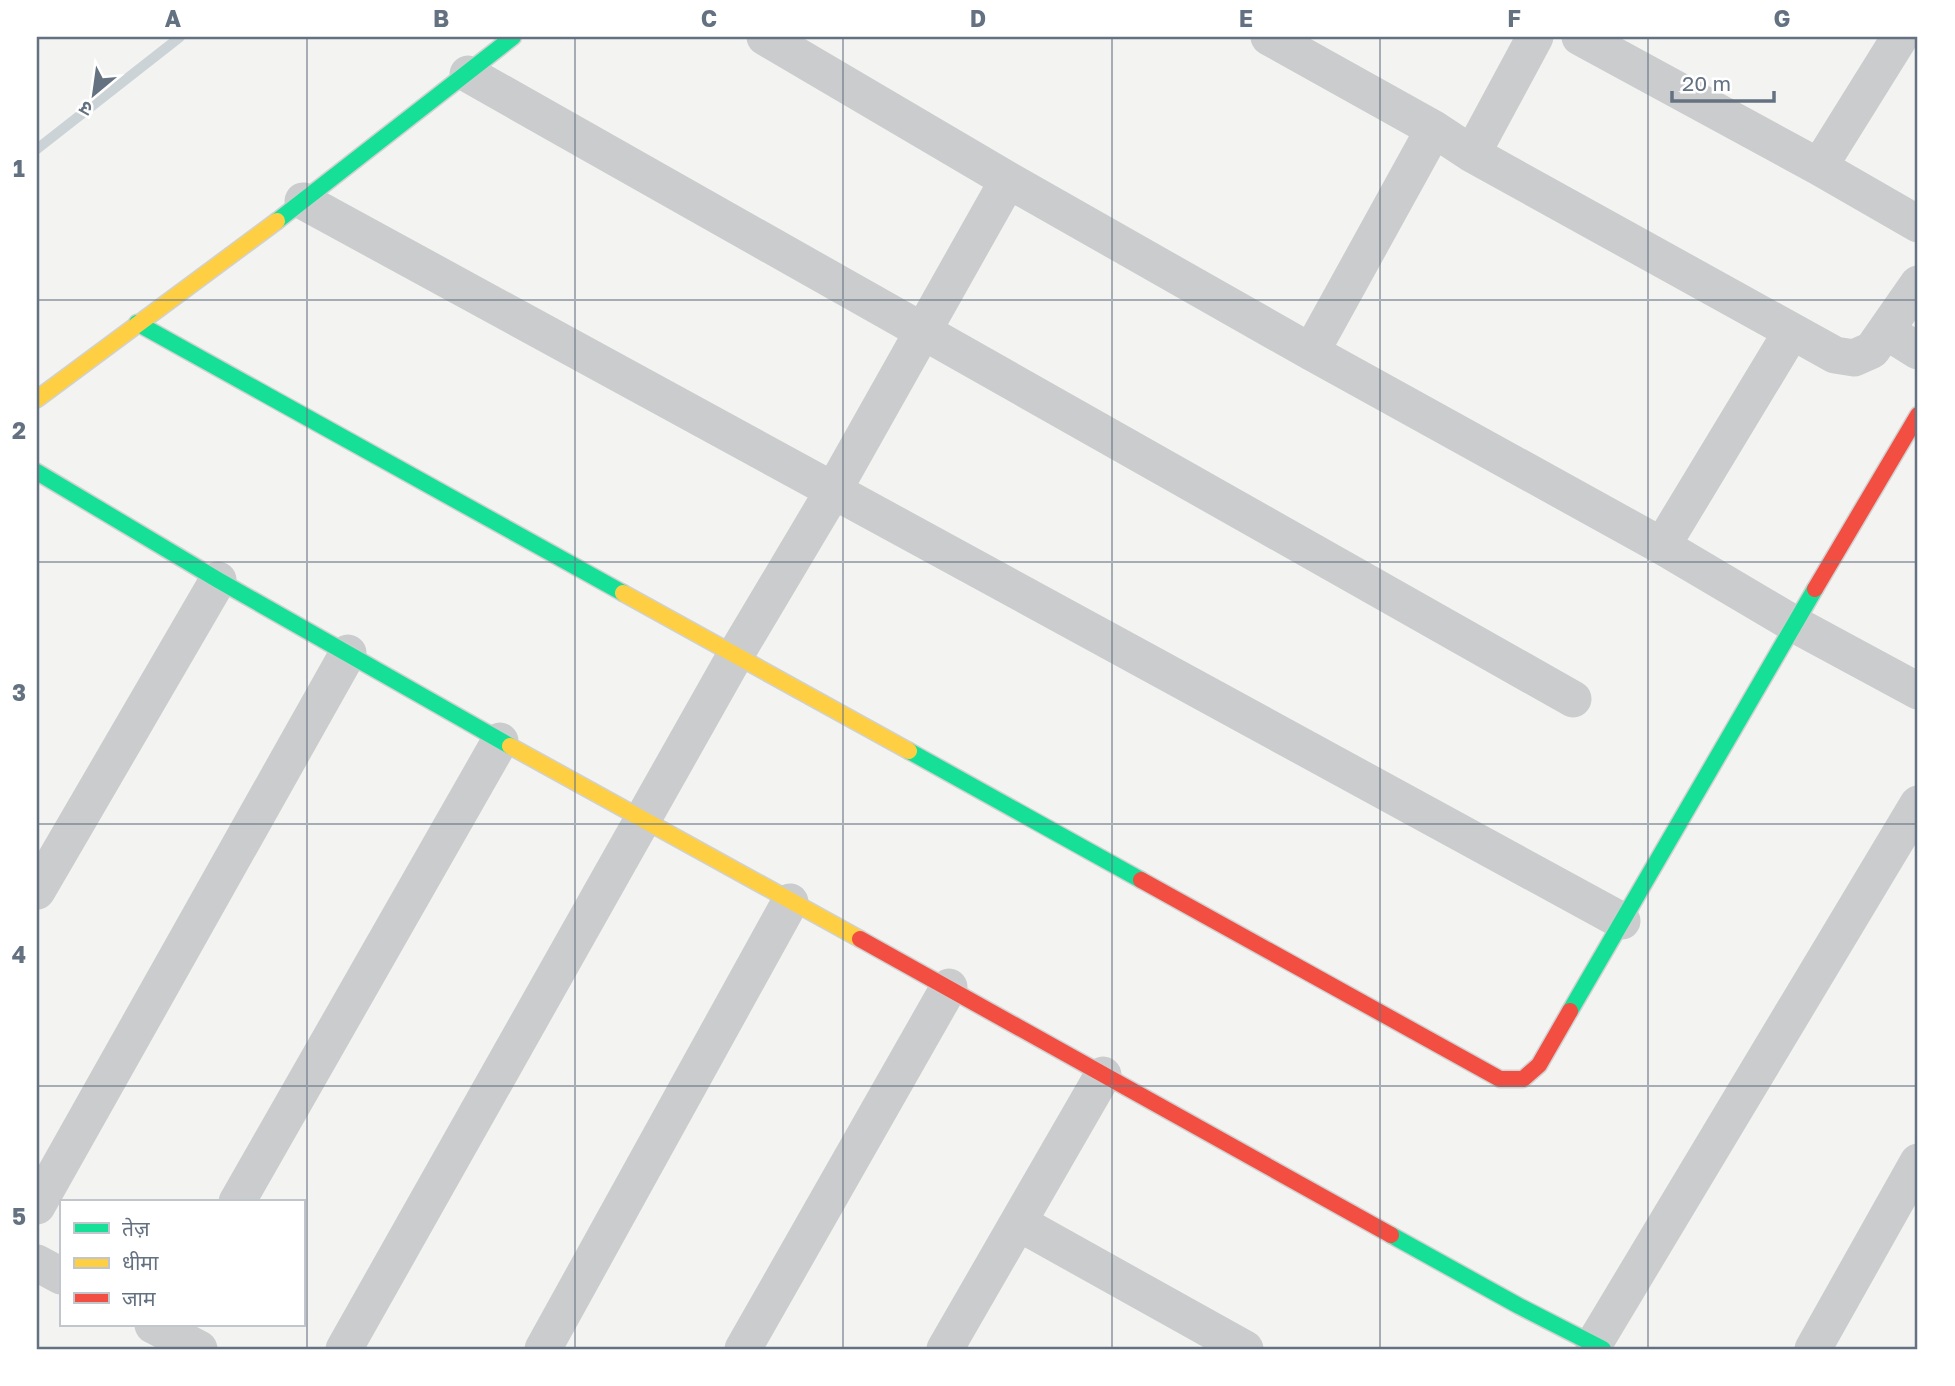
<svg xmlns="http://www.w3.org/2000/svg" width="1955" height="1386" viewBox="0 0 1955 1386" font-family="'Golos Text','Noto Sans Devanagari',sans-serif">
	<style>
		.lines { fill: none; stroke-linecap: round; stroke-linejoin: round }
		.stream { stroke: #ccd3d7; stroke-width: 10 }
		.fast-casing { stroke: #d0d1d1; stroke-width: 19 }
		.slow-casing { stroke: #d0d1d1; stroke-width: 19 }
		.jam-casing { stroke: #d0d1d1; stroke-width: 19 }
		.street { stroke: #cbcccd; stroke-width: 37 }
		.fast { stroke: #16e098; stroke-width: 16 }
		.slow { stroke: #ffcf43; stroke-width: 16 }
		.jam { stroke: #f24e42; stroke-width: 16 }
		.grid { fill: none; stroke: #647181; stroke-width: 2; stroke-opacity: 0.55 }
		.neatline { fill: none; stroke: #647181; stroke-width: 2.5 }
		.grid-label { font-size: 23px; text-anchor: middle; font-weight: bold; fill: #647181 }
	</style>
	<rect width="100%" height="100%" fill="#f3f4f2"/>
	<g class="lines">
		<path class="stream" d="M37,149l143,-112"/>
		<defs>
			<path id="fast" d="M277,221l236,-184
				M137,323l486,270
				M37,472l181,108 292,166
				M909,751l232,129
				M1570,1011l245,-422
				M1391,1235l128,71 84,43"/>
			<path id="slow" d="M37,399l240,-178
				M623,593l286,158
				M510,746l350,193"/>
			<path id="jam" d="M1815,589l103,-174
				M1141,880l359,199h23l16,-14 31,-54
				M860,939l531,296"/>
		</defs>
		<use href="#fast" class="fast-casing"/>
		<use href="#slow" class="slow-casing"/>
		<use href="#jam" class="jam-casing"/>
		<path class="street" d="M765,37l243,143 303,172 351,194 132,78 124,67
			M1269,37l165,92 38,25 363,201 19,3 18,-8 46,-66
			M1580,37l239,130 99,57
			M468,74l1105,625
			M1472,154l63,-117
			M1819,167l81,-130
			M303,201l1319,720
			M1886,331l32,20
			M1311,352l123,-223
			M1662,546l130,-215
			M37,891l181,-311
			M237,1202l263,-461
			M37,1206l311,-553
			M1019,1223l226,126
			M37,1263l24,13
			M153,1325l46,24
			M1594,1344l324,-540
			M344,1349l392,-695 97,-163 175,-311
			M543,1349l247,-447
			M743,1349l206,-362
			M945,1349l158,-274
			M1813,1349l105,-187"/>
		<use href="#fast" class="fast"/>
		<use href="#slow" class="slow"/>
		<use href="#jam" class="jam"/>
	</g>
	<path class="grid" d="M307,37v1312M575,37v1312M843,37v1312M1112,37v1312M1380,37v1312M1648,37v1312M37,300h1881M37,562h1881M37,824h1881M37,1086h1881"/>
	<rect width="1955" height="1386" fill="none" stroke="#ffffff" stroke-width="77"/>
	<rect x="60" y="1200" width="245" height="126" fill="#ffffff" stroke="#c1c6cd" stroke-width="2"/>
	<rect x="74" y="1223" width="35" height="10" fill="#16e098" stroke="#c1c6cd" stroke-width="2"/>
	<text x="122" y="1236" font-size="21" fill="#647181">तेज़</text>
	<rect x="74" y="1258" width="35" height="10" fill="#ffcf43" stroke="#c1c6cd" stroke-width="2"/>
	<text x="122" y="1270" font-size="21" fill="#647181">धीमा</text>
	<rect x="74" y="1293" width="35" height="10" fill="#f24e42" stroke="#c1c6cd" stroke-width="2"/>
	<text x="122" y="1306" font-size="21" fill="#647181">जाम</text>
	<g transform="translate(94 94) rotate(209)" stroke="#ffffff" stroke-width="5" paint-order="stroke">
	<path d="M0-5L12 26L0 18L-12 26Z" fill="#647181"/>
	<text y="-10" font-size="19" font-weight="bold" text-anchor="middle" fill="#647181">उ</text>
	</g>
	<path d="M1672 91v10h102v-10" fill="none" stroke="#647181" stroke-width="3.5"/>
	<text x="1682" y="91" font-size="21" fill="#647181" stroke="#ffffff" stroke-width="5" paint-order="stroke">20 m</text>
	<rect x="38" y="38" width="1878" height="1310" class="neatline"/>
	<g class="grid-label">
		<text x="173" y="27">A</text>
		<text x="441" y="27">B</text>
		<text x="709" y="27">C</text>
		<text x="978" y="27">D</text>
		<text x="1246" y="27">E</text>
		<text x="1514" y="27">F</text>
		<text x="1782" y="27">G</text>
		<text x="19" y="177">1</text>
		<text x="19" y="439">2</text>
		<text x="19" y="701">3</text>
		<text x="19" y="963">4</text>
		<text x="19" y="1225">5</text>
	</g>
</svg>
